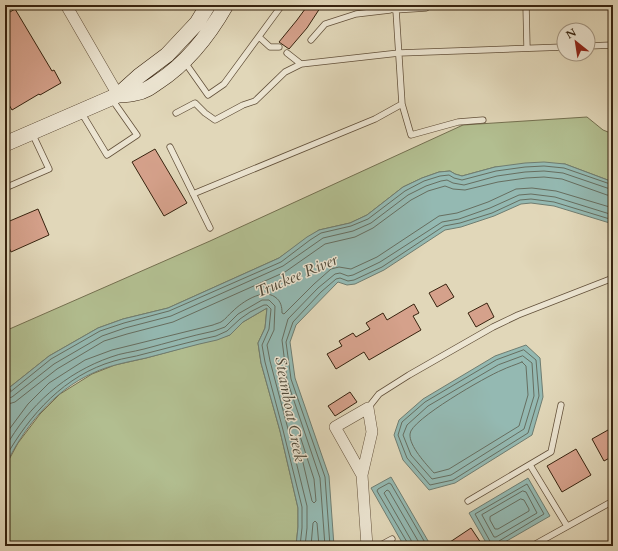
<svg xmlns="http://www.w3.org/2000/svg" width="618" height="551" viewBox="0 0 618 551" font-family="Cardo,serif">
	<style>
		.green { fill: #b2be90; stroke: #747050 }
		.water { fill: #94b9b2; stroke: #6f7d71 }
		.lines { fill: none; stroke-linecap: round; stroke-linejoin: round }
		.shore { stroke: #666e60; stroke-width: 1 }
		.stream { stroke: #6f7d71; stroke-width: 2.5 }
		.building { fill: #d5a18b; stroke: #37230f }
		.service-casing { stroke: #62503a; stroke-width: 7 }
		.minor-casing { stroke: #62503a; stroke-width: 12 }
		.secondary-casing { stroke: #37230f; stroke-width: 16 }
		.service { stroke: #ece5d2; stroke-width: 5.5 }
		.minor { stroke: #ece5d2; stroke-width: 11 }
		.secondary { stroke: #ece5d2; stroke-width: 15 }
		.labels { text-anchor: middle; stroke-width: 3; stroke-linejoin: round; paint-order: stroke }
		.water-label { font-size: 16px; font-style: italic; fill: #4e4838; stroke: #ece5d2 }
	</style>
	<rect width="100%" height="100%" fill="#e1d7b9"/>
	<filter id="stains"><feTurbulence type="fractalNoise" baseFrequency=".005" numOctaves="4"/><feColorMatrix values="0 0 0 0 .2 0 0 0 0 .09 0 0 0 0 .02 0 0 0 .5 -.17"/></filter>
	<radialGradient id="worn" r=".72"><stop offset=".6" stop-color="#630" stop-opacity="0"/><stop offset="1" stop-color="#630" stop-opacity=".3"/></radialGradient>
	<path class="green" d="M587,117l16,13 10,4v48l-48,-18 -70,3 -33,9 -7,-2 -5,-3 -11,1 -17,6 -19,9 -36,28 -17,8 -31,7 -40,28 -111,50 -45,11 -25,9 -49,28 -44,35v-60l205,-90 253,-116z
		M267,308l-2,20 -7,15 3,20 19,68 18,77v19l-2,19h-291v-79l13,-24 22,-29 20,-20 32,-20 23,-9 31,-7 84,-23 13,-13z"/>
	<path class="water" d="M544,162l21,2 48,18v42l-59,-18 -23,-3 -10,1 -27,12 -33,11 -16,3 -61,40 -29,14 -8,1 -9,-3 -42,43 -6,17 5,36 34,98 5,70h-38l2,-19v-19l-18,-77 -19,-68 -3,-20 7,-15 2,-20 -24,14 -13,13 -13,5c-24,5 -47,12 -71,18 -18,4 -36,7 -53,15 -39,17 -71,56 -88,94v-76l44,-35 49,-28 25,-9 45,-11 111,-50 28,-21 12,-7 31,-7 17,-8 36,-28 19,-9 17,-6 11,-1 5,3 7,2 33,-9 30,-4z
		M526,345l14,13 3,39 -11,38 -77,48 -26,7 -26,-30 -9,-25 5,-15 24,-21 72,-43z
		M391,477l40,69h-27l-33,-58z
		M528,478l22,38 -52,30h-10l-19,-33z"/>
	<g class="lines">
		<path class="shore" d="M524,350l12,10 3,36 -11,37 -75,47 -23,5 -23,-27 -9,-23 4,-13 23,-20 71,-42z
			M523,356l9,7 2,33 -10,33 -73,46 -19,4 -21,-24 -8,-20 4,-10 21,-19 70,-41z
			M522,362l4,4 2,29 -9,31 -70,43 -15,4c-8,-9 -25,-27 -24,-39 0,-14 77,-58 92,-64 6,-3 13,-5 20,-8z
			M5,394l4,-1 42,-34 49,-28 24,-8 45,-12 112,-49 29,-22 11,-7 30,-7 17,-7 37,-28 19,-10 16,-5 9,-1 5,3 8,2 34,-9 29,-4 19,-1 20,2 49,17
			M5,399l7,-2 42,-33 48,-28 23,-8 46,-12 112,-50 40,-28 30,-7 18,-8 37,-28 18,-9 15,-5 6,-1 6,3 11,2 33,-9 28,-4 19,-1 19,2 50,17
			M5,405l10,-3 42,-33 47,-28 23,-7 46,-12 112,-50 40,-28 30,-7 18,-9 38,-28 17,-9 17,-5 8,3 12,1 33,-8 28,-4 18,-1 18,2 45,16 6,1
			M5,435l23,-31 21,-21 36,-23 27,-10 101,-25c2,-1 6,-2 8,-3 5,-3 8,-8 12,-11 9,-9 30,-23 42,-14 6,4 7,10 7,16l2,1 30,-30 17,-15 8,-2 12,2 26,-12 62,-41 18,-3 31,-11 28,-13 16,-1 24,3 57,17
			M298,435l2,1 14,43 2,22 -2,2 -2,-2 -15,-64z
			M5,448c24,-43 60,-75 106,-91 10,-4 22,-5 33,-8 23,-6 46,-13 70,-18l11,-4 13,-13 24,-14h7l6,6 -1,24 -7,15 3,16 18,68 19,77v22l-2,18
			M5,458c25,-44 60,-83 109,-97 10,-3 20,-4 30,-7 24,-6 48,-13 72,-18l11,-5 13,-12 10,-7 14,-7h3l4,4 -2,20 -7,16 3,17 18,68 19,77v21l-2,18
			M523,491l3,1 11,21 -41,24h-2l-12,-22z
			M521,499l3,1 5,9v2l-31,18h-3l-5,-9v-3z
			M311,546l2,-23 2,-2 2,2 2,23
			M325,546l-5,-68 -33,-98 -5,-40 6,-21 30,-31 17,-14 5,-1 8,3 5,-1 27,-13 62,-40 17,-3 31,-11 29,-13 12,-1 24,3 58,18
			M330,546l-5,-69 -34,-98 -5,-37 7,-20 28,-30 15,-13 4,-1 8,3 6,-1 28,-13 62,-41 16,-3 32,-10 28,-13 11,-1 23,3 59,18
			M407,546v-4l-30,-51 1,-2 11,-6 2,1 36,62
			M412,546l-1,-6 -27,-47 3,-3 2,1 32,55
			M491,546v-3l-16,-29 52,-30 17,30 -45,27 -2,5"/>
		<path class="stream" d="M5,384l5,6"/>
	</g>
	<path class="building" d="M308,5h14l-15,23 -18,21 -10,-7 18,-22z
		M15,9l37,62 2,-1 7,13 -21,12 -1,-1 -27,16 -7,-12v-83z
		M155,149l32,54 -23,13 -32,-54z
		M38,209l11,26 -38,17 -6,-13v-16z
		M446,284l8,13 -17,10 -8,-14z
		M487,303l7,14 -18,10 -8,-14z
		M414,304l5,9 -6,3 8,14 -52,30 -5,-8 -28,17 -9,-15 15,-8 -3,-5 14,-8 3,4 14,-8 -4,-6 17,-10 4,7z
		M350,392l7,10 -22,14 -7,-10z
		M608,430l5,9v17l-9,5 -12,-22z
		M576,449l15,26 -29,17 -15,-26z
		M471,528l12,18h-39z"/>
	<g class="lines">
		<defs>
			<path id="service" d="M526,5l1,43
				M394,10l32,-2 4,-3
				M259,37l11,10h9
				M311,40l14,-16 31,-10 34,-4 -1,-5
				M588,46l25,-1
				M287,53l14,11
				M184,61l24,34 16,-11 58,-79
				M402,104l9,31 47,-13 25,-2
				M81,112l26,43 30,-20 -26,-37
				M176,113l19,-10 10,10 10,7 28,-15 12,-4 30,-29 16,-8 98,-11 165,-6
				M170,147l40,81
				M5,188l44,-19 -17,-36
				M193,194l182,-75 27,-15 -6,-94
				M368,408l11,-14 30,-19 84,-48 25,-12 95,-37
				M530,465l37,61
				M468,501l83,-49 10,-47
				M379,546l13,-7
				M532,546l81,-45"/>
			<path id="minor" d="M66,5l52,90
				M362,475l-27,-48 33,-19 4,24 -10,43 5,71"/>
			<path id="secondary" d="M118,95l21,-19 28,-21 30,-32 11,-18
				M5,144l113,-49c6,0 12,0 18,-2 8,-1 15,-6 22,-11 29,-19 51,-47 68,-77"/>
		</defs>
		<use href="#service" class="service-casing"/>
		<use href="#minor" class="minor-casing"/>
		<use href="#secondary" class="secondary-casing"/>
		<use href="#service" class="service"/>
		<use href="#minor" class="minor"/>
		<use href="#secondary" class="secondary"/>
	</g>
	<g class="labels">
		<g class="water-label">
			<text transform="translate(296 275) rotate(-23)" y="6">Truckee River</text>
			<text transform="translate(291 409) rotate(79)" y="6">Steamboat Creek</text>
		</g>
	</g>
	<rect width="618" height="551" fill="none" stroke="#e1d7b9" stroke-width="20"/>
	<rect x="6" y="6" width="606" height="539" fill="none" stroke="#37230f" stroke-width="2"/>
	<rect x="10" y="10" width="598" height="531" fill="none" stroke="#37230f"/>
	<g transform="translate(576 42) rotate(330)"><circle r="19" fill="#ece5d2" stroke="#a49784"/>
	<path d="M0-3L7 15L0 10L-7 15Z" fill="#8f2418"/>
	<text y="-6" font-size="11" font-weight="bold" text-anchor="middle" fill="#37230f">N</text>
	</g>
	<rect width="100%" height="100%" filter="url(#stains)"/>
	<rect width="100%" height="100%" fill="url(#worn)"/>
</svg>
